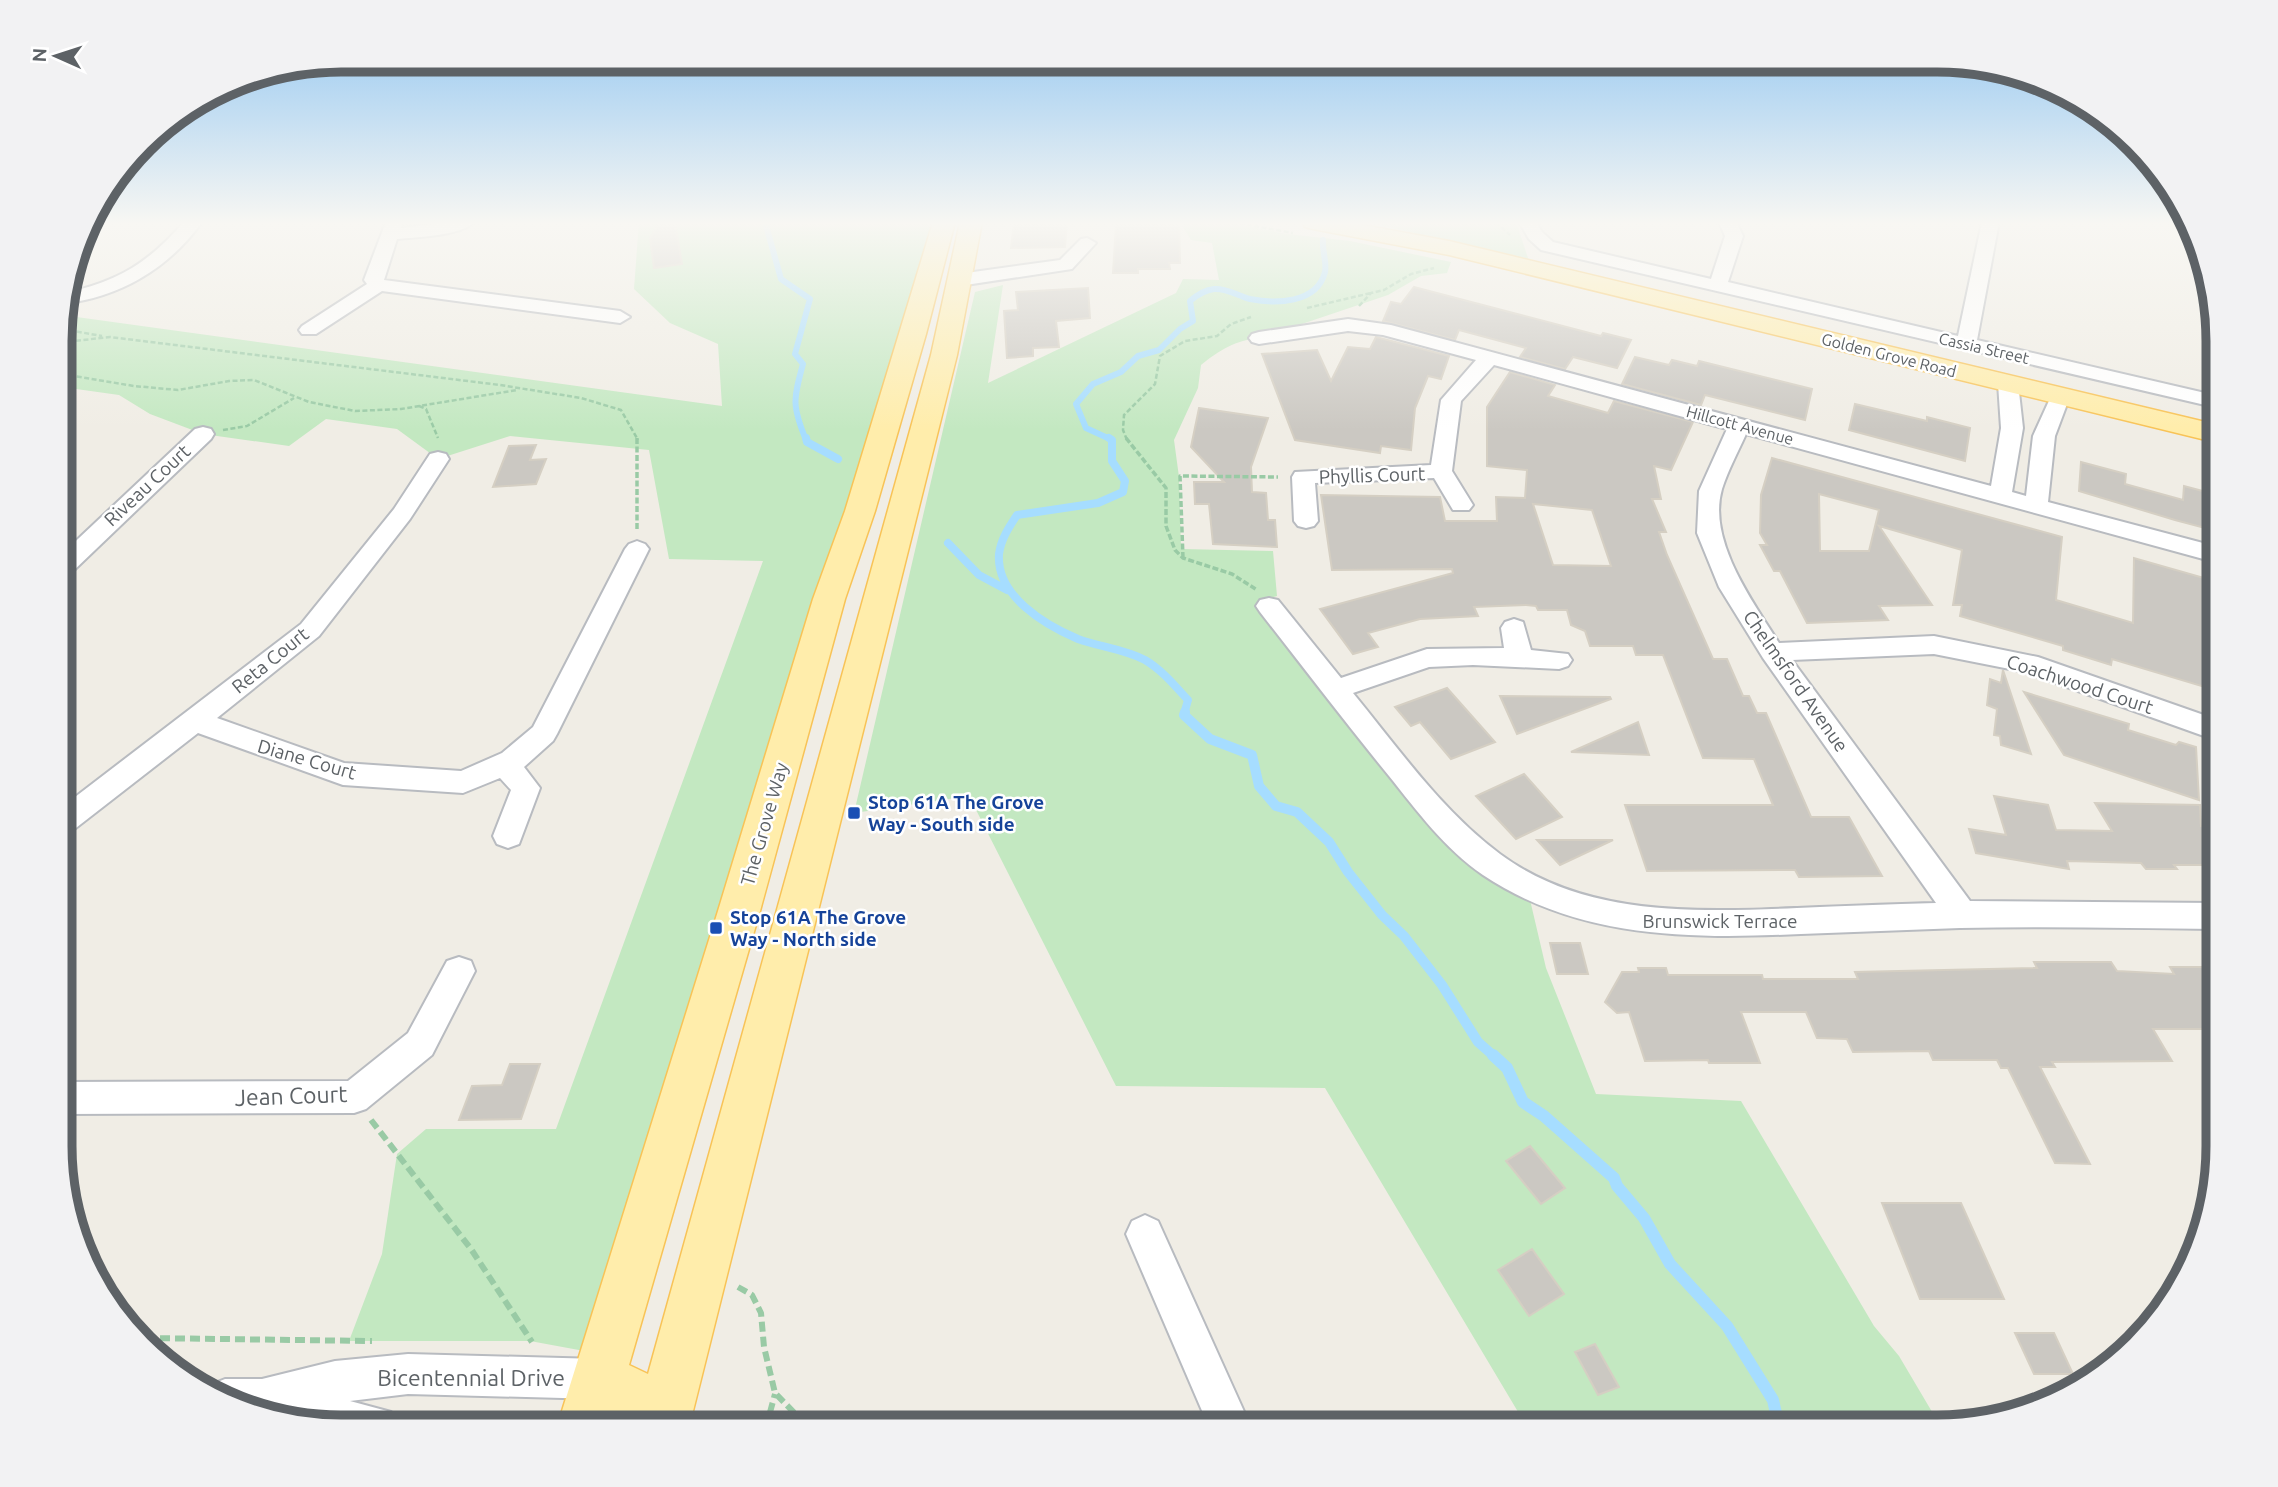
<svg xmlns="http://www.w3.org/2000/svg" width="2278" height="1487" viewBox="0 0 2278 1487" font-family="Ubuntu,sans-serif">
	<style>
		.green { fill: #c3e8c1 }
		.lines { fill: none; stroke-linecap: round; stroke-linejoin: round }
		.stream-far3 { stroke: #a6ddff; stroke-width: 6 }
		.stream-far2 { stroke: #a6ddff; stroke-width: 8 }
		.stream-far1 { stroke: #a6ddff; stroke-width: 10 }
		.stream { stroke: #a6ddff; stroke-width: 12 }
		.building { fill: #cbc8c2; stroke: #d5cfc3; stroke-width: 2; fill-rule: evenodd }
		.minor-casing { stroke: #b8bbc0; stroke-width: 4 }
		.major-casing { stroke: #f8c357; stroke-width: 3 }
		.path-far2 { stroke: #99caa5; stroke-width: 2.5; stroke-dasharray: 5 2.5; stroke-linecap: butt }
		.path-far1 { stroke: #99caa5; stroke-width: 3.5; stroke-dasharray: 6 2.5; stroke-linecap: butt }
		.path { stroke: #99caa5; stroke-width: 6; stroke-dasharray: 10 5; stroke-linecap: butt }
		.minor { fill: #fff; fill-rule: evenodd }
		.major { fill: #ffedab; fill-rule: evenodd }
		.transit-dot { fill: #1a4fb4; stroke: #fff; stroke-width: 2.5 }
		.labels { text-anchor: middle; stroke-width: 5; stroke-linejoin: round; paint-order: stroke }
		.far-street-label { font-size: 16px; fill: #5d6266; stroke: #fff }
		.street-label { font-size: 19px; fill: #5d6266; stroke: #fff }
		.transit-label { font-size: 19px; font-weight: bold; fill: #164399; stroke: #fff; text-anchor: start }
		.near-street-label { font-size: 23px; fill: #5d6266; stroke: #fff }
		.rim { fill: none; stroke: #5d6266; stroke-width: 9 }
	</style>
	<rect width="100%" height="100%" fill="#f0ede5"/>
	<path class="green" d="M639,222h305l-338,1133 -76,-14h-181l33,-87 15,-100 29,-25h130l207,-568 -94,-2 -20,-109 -139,-14 -72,23 -41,-30 -71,-10 -37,27 -86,-12 -53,-20 -31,-19 -57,-8v-72l660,91 -4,-62 -48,-21 -36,-34z
		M1180,222h44l64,12 62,7 101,21 -4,11 -26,3 -33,19 -128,43c-25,2 -40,12 -59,27l-3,23 -24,52 5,37 2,72 92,2 4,45 -14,4 172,212 92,75 19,81 50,126 145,7 133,225 25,30 42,71h-414l-202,-339 -209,-2 -147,-290 -115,17 121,-521 28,-7 -15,98 188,-90 7,-14 36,1 -7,-37 -21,-3z
		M1368,222h148l13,39z"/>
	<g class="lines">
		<path class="stream-far3" d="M765,222l16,57 29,20 -15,55 8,10c-10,36 -11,42 3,76
			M1112,440l-26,-12 -10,-24 17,-20 28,-12 17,-16 21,-6 21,-21 13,-8 -3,-20c7,-6 15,-11 24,-12 13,-1 24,7 36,10 25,5 67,5 75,-27 2,-10 -3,-21 -2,-32"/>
		<path class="stream-far2" d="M806,438l1,4 31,17
			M1109,438l3,2v21l13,20 -2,11 -25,11 -81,12c-8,12 -16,24 -18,39 -3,42 46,71 79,85 22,8 46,10 67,21 17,10 30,26 43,40l-4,14
			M948,543l31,32 28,15"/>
		<path class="stream-far1" d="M1185,712l-1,3 26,24 42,16 7,31 17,20 21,6 32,30 19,30 34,43 22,21 38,49 36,57 17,15"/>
		<path class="stream" d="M1493,1055l14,13 16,34 21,14 70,62 3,8 27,32 26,46 57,62 46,74 6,27"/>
	</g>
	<path class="building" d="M660,222h15l7,42 -28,4 -4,-30z
		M1014,222h53l-2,25 -54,1z
		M1137,222h42l1,41h-11l1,6h-32v4h-25l3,-49z
		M1414,287l187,49 2,-3 28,7 -14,28 -44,-11 -8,12 -45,-12 6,-9 -67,-18 -4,10 -72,-19 8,-19 10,2z
		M1088,288l2,30 -34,3 3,26 -26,1v8l-26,2 -3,-47 14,-1 -2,-18z
		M1376,337l73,19 -8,23 -13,-3 -13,32 -4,42 -30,-4 -1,7 -85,-13 -33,-86 55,-4 14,31 17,-34 22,2z
		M1635,357l34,8 3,-5 25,6 2,-5 113,28 -7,31 -100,-25 -4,10 -79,-21z
		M1510,372l45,13 -7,11 60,17 6,-12 79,21 -22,48 -17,-4 7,33h-9l14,33h-7l8,23 46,104h14l16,37h6l8,17h9l45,104h38l33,59 -83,1 -4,-7 -148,1 -22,-66h148l-19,-46 -51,-1 -40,-103h-27l-3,-9h-43l-5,-15 -14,-6 -4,-15h-29l-2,-4 -10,-1 -52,2 4,9 -58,3 -52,14 10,14 -25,7 -33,-45 133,-36 -1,-4 -120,1 -11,-75 119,2 5,24h52l-1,-24 29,1 2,-28 -40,-4v-59zM1533,504l59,6 19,56 -58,-1z
		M1855,404l72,17v-4l43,11 -5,33 -116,-31z
		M1199,408l69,10 -17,49 1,25 14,1 2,27h7l2,27 -64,-3 -4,-40h-14l-1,-22h30l-33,-35z
		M536,445l-6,15 16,-1 -10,25 -43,3 16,-41z
		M1772,458l290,79 -6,63 77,23 1,-65 84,24v109l-106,-32 -1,6 -48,-15v-4l-103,-30 2,-11h-9l9,-55 -83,-24 53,79 -53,1 9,14 -81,3 -27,-52h-6l-14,-26h7l-7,-12 1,-38zM1819,494l60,16 -10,41h-49z
		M2081,462l45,12 -1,10 58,16 1,-14 34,9v34l-2,2 -41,-11 -96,-29z
		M2003,670l28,84 -30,-9 -1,-9 -6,-1 3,-26 -10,-4 3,-26 11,4z
		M1447,688l48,54 -44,17 -31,-37 -9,4 -16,-19z
		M2024,692l105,32 -1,6 48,15 3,-3 17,5 3,53 -135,-45z
		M1500,696l110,1 1,2 -94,35z
		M1638,722l11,33 -78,-3z
		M1524,774l38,43 -46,22 -40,-43z
		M1994,796l54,9 8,25 56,1 -17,-28 105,2 1,21h17v39h-44l3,4h-31l-5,-6 -74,-2 2,8 -93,-16 -7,-24 37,6z
		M1537,840h76l-53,25z
		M1550,943h30l8,31h-31z
		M2034,962h77l6,9 57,3 -4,-7h48v62h-65l19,32 -120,1 3,5h-15l50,97 -35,-1 -47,-95h-7l-4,-8h-64l-4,-9 -76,1 -6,-13 -30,-1 -11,-26h-65l19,51h-51l-1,-3 -63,1 -16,-49 -12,1 -12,-11 17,-30h17l-1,-4h28l2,7h94l1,4h95l-3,-7 182,-4z
		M510,1064h30l-19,55 -62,1 13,-34 30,-1z
		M1530,1146l35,42 -24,16 -35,-43z
		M1882,1203h79l43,96h-84z
		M1532,1249l32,45 -35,22 -31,-46z
		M2015,1333h39l19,41h-39z
		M1595,1344l24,43 -21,8 -23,-43z"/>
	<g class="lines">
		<defs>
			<path id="minor" d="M184,222h18c-34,47 -82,75 -140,82l3,-11c54,-12 83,-30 119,-71z
				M386,222h17l-2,6 48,-6h25c-13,14 -58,15 -77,17l-13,41 236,31 10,6 -10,6 -238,-32 -66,43h-14l-3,-4 3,-4 65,-42 -3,-4z
				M1519,222h17l6,10 11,10 158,37 14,-43 -6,-14h17l7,14 -15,46 230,54 24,-114h17l-22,118 241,56v12l-677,-158 -12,-11z
				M1087,238l9,5 -24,26 -113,17 -9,-6 9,-6 101,-14 21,-21z
				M1348,319l43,6 600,161 10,-58 -3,-45 3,-4h14l3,4 5,45 -11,64 14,4 7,-60 20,-44h14l3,4 -15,40 -7,66 170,45v16l-472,-129c-8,18 -18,36 -24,55 -15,51 31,113 57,154l155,-7 104,21 180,63v21l-193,-69 -91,-18 -142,6 178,241 248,2v26c-86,-1 -172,-3 -258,-1 -53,2 -106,4 -159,6 -111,5 -222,5 -318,-59 -38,-26 -66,-64 -94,-99 -45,-55 -86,-109 -129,-164l-4,-6 4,-6 9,-2 9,2 63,78 86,-29 77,-1 -3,-20 4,-6 9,-3 9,3 8,28 37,4 4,6 -4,6 -9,3 -86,-4 -44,2 -76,26c46,56 89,118 147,161 85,63 197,58 297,54 46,-2 92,-4 139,-5l-173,-245 -44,-71 -22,-54 2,-42 28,-62 -233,-64 -33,36 -9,70 21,34 -4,5h-16l-19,-32 -119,5 3,38 -4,5 -8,2 -8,-2 -4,-5 -2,-44 3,-5 136,-7 10,-65 35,-40 -93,-25 -35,-4 -89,13 -7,-2 -3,-4 3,-4 7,-2z
				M203,427l8,2 3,5 -3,5 -140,134 -9,2v-21l133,-125z
				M438,452l8,2 3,5 -39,60 -91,117 -102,82 127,45 117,8 41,-18 31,-26 92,-178 4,-5 8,-3 8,3 4,5 -92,185 -4,7 -29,26 16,21 -21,56 -11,4 -11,-4 -4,-8 18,-46 -11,-12 -37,15 -120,-8 -145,-52 -126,98 -10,4v-28l239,-183 93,-115 36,-55z
				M459,957l12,4 4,10 -43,84 -66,54 -12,4 -292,1v-32l286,-1 60,-48 39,-72z
				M1145,1215l13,6 93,206h-42l-83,-193 6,-13z
				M408,1354l191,5 14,6 6,14 -6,14 -14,6 -191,-5 -58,7 41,11 6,15h-57l-89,-14 -43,-21 2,-7 15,-6h37l73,-18z
				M665,1390l15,6 6,15 -6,15 -81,1 6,-15z"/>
			<path id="major" d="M933,222h22l-29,112 -51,177 -30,88 -85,312 -131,454 19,9 283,-1019 29,-133h22l-25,133 -268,1072h-55v-2l-19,-10 -4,12h-54l161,-516 95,-312 32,-88z
				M1302,222h45l102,19 769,184v18l-769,-188 -136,-26 -8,-2z"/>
		</defs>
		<use href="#minor" class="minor-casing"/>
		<use href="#major" class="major-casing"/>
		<path class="path-far2" d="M1232,222l61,11
			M1496,222l14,13
			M1359,306l12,-13 13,-3 27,-16 23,-6
			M1307,308l64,-15
			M62,329l40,7
			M62,346l12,-5 36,-4 390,48 81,13 40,12 17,30
			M62,374l72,12 44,4 51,-9 25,-1 55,22 46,9 46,-2 116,-19
			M419,406l7,3 12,29
			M223,430l24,-4 47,-28
			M1127,440l-4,-10 1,-15 31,-31 5,-28 25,-15 32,-5 14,-12 20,-7"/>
		<path class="path-far1" d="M637,438v93
			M1126,438l40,50v38l9,24 8,8 49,16 25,16
			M1183,558l-3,-82 98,1"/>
		<path class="path" d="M371,1120l100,129 61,93
			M738,1287l14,8 9,18 3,34 11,46 33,34
			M145,1338l227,3
			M766,1427l9,-33"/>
		<use href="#minor" class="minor"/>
		<use href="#major" class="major"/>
	</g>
	<linearGradient id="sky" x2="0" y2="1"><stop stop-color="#8dc4f1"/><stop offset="0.52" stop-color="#f8f7f3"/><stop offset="1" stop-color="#f8f7f3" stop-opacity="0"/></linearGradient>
	<rect width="2278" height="430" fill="url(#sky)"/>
	<g class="transit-dot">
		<rect x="847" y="806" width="14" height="14" rx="3.5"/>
		<rect x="709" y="921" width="14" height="14" rx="3.5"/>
	</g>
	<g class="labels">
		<g class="far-street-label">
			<text transform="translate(1984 348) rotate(13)" y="6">Cassia Street</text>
			<text transform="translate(1889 355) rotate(14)" y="6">Golden Grove Road</text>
			<text transform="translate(1740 425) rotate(15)" y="6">Hillcott Avenue</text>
		</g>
		<g class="street-label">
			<text transform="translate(1372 475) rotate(-2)" y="7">Phyllis Court</text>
			<text transform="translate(147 485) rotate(-43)" y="7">Riveau Court</text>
			<text transform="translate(270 660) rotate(-39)" y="7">Reta Court</text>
			<text transform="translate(1796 681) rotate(55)" y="7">Chelmsford Avenue</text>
			<text transform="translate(2080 684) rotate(18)" y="7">Coachwood Court</text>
			<text transform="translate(307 759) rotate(16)" y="7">Diane Court</text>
			<text transform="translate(764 824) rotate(-74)" y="7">The Grove Way</text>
			<text x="1720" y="928">Brunswick Terrace</text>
		</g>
		<g class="transit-label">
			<text x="868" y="809">Stop 61A The Grove<tspan x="868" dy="22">Way - South side</tspan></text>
			<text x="730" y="924">Stop 61A The Grove<tspan x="730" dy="22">Way - North side</tspan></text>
		</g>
		<g class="near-street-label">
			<text transform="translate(291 1096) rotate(-2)" y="8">Jean Court</text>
			<text x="471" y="1386">Bicentennial Drive</text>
		</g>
	</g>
	<path d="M0 0H2278V1487H0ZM341 72H1937A269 269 0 0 1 2206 341V1146A269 269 0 0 1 1937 1415H341A269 269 0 0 1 72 1146V341A269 269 0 0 1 341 72Z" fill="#f2f2f3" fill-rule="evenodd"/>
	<path class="rim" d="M341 72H1937A269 269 0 0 1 2206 341V1146A269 269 0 0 1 1937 1415H341A269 269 0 0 1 72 1146V341A269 269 0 0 1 341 72Z"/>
	<g transform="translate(56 56) rotate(273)" stroke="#ffffff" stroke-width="5" paint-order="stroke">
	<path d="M0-5L12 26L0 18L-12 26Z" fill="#5d6266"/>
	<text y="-10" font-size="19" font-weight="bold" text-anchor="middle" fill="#5d6266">N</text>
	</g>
</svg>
